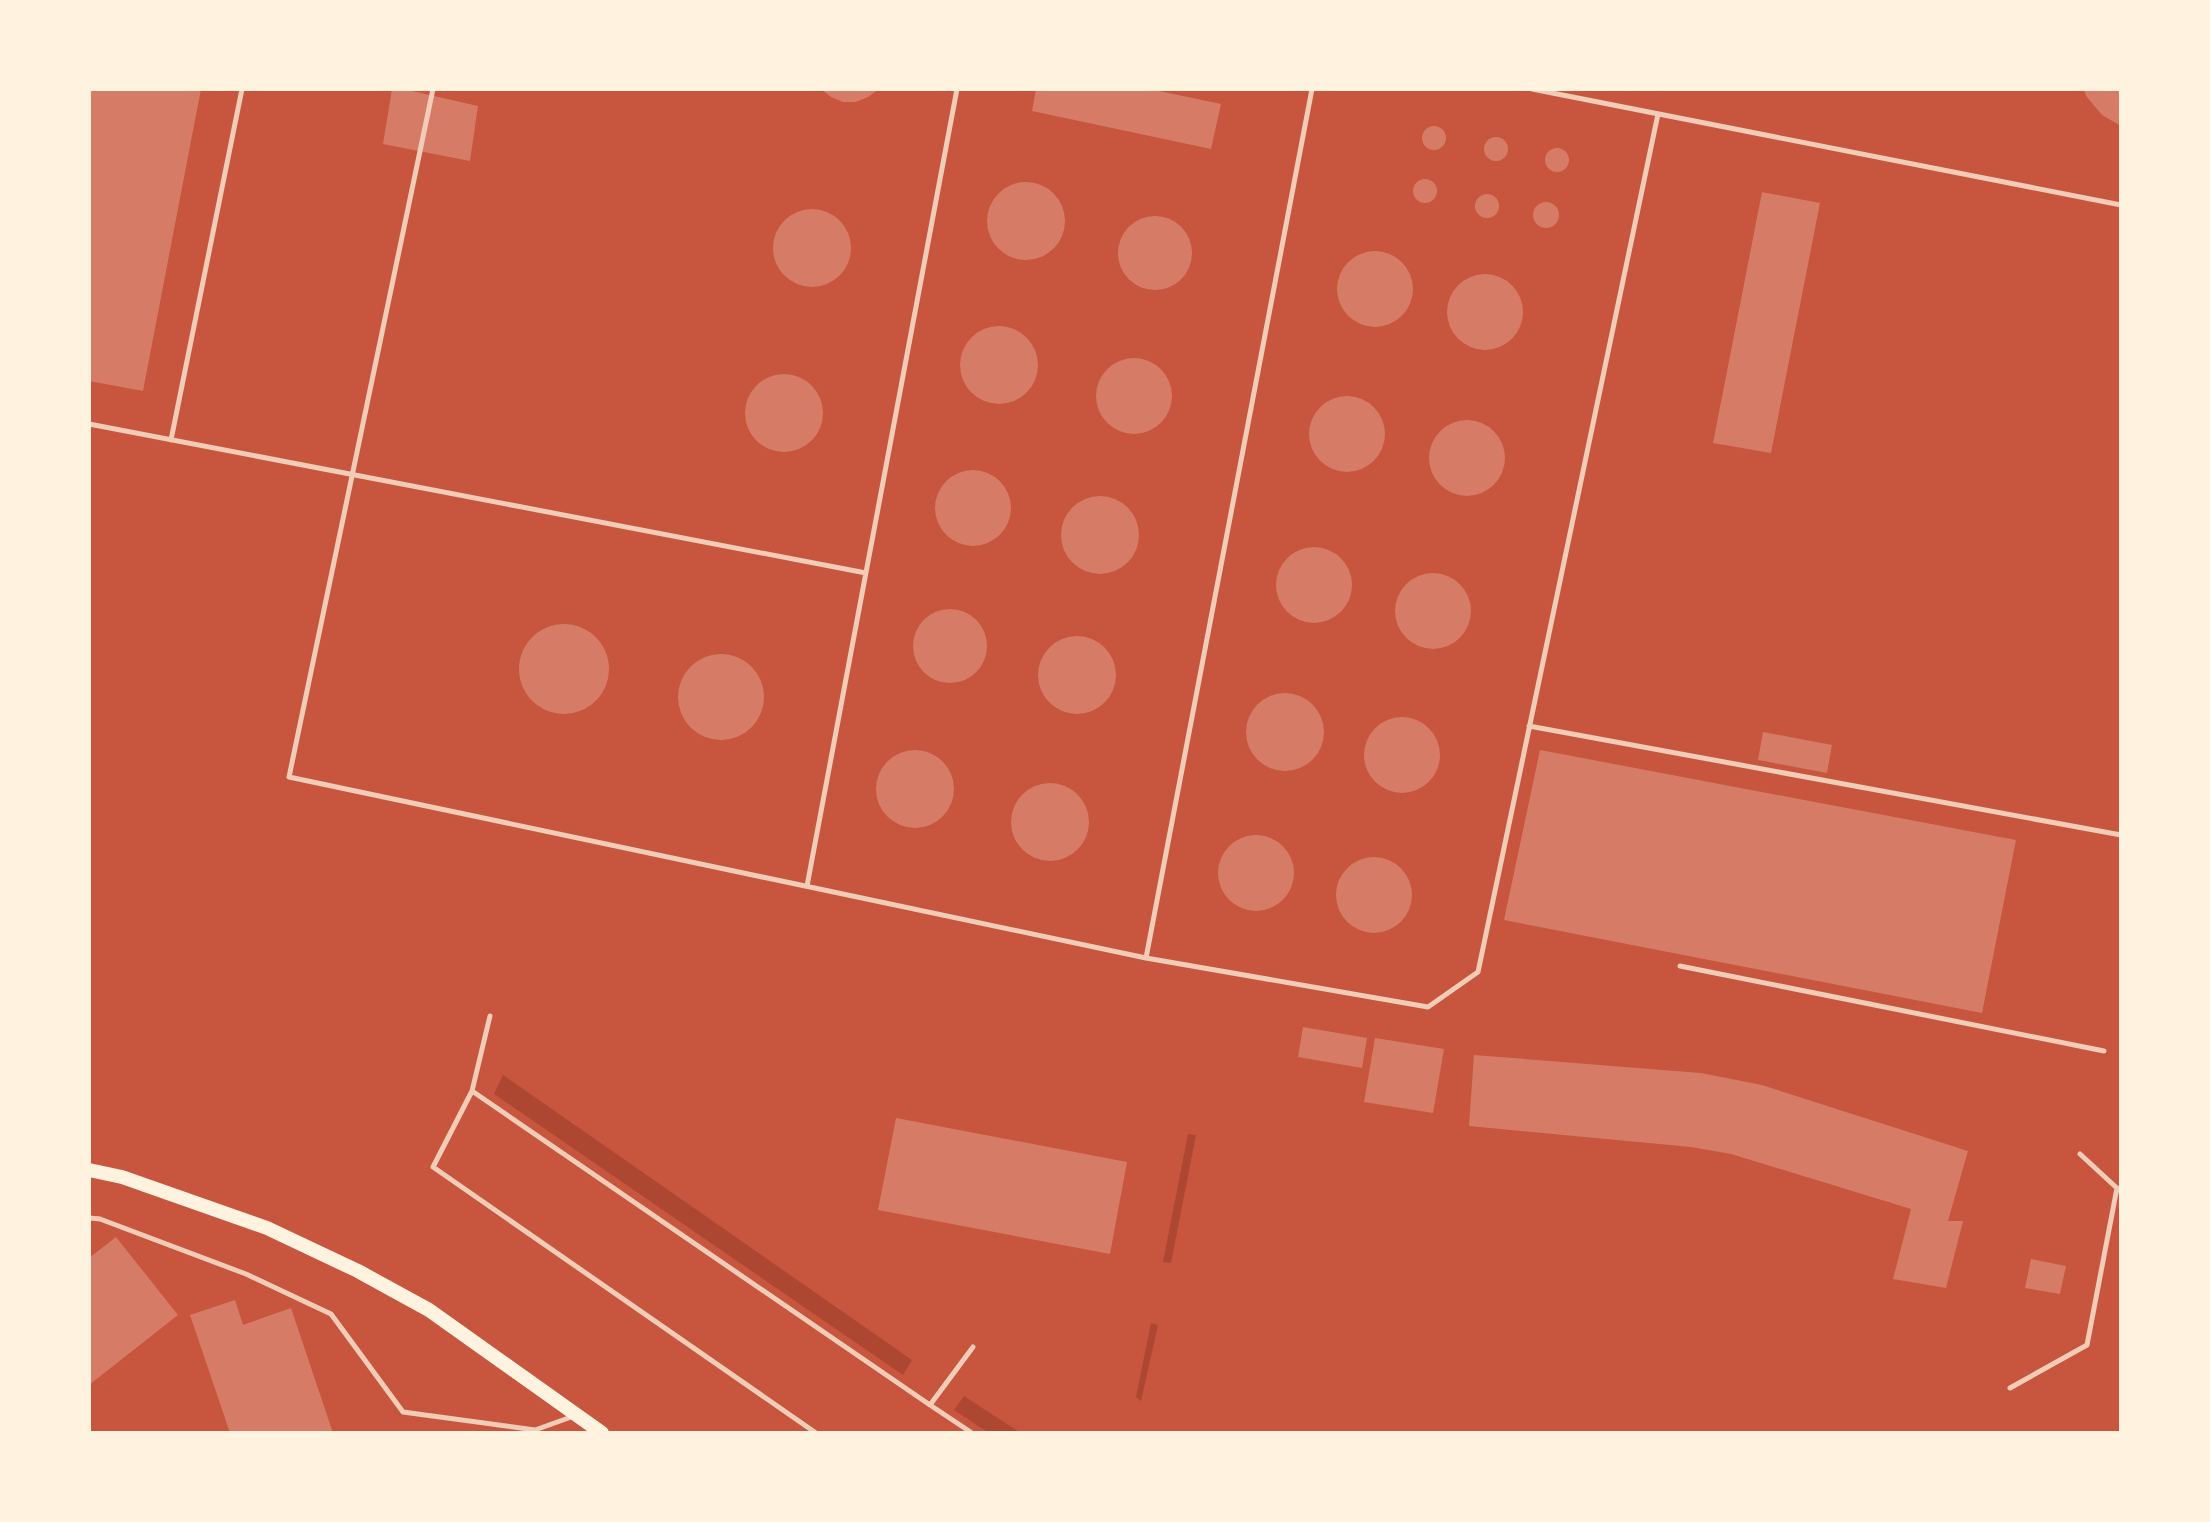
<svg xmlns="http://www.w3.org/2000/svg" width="2210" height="1522" viewBox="0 0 2210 1522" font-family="Karla,sans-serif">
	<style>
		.green { fill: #ae4732 }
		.building { fill: #d67c66 }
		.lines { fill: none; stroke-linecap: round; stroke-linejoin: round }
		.service { stroke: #f1ccb7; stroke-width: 5 }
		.secondary { stroke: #fff3e0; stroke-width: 14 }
	</style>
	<rect width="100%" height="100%" fill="#c8553d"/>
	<path class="green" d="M503,1075l409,285 -9,15 -409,-281z
		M1188,1134l8,1 -25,128 -8,-1z
		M1151,1323l7,2 -17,76 -5,-4z
		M964,1396l55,36 -30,1 -35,-23z"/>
	<path class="building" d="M89,89h112l-58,302 -54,-10z
		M392,89h11l75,17 -8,55 -87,-17z
		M821,89h58l-11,8 -12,5h-13l-12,-5z
		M1036,89h114l71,15 -10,45 -179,-38z
		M2084,89h37v37l-19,-11 -16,-19z
		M1422 138a12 12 0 1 1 24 0a12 12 0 1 1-24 0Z
		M1484 149a12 12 0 1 1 24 0a12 12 0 1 1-24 0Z
		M1545 160a12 12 0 1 1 24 0a12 12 0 1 1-24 0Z
		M1413 191a12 12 0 1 1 24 0a12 12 0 1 1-24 0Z
		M987 221a39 39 0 1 1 78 0a39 39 0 1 1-78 0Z
		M1762,192l58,11 -49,250 -58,-10z
		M1475 206a12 12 0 1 1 24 0a12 12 0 1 1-24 0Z
		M1533 215a13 13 0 1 1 26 0a13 13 0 1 1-26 0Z
		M773 248a39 39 0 1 1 78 0a39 39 0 1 1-78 0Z
		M1118 253a37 37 0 1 1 74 0a37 37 0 1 1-74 0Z
		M1337 289a38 38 0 1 1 76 0a38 38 0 1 1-76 0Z
		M1447 312a38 38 0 1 1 76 0a38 38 0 1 1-76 0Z
		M960 365a39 39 0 1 1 78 0a39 39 0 1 1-78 0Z
		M1096 396a38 38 0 1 1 76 0a38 38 0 1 1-76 0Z
		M745 413a39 39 0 1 1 78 0a39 39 0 1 1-78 0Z
		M1309 434a38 38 0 1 1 76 0a38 38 0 1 1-76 0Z
		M1429 458a38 38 0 1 1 76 0a38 38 0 1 1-76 0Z
		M935 508a38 38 0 1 1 76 0a38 38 0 1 1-76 0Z
		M1061 535a39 39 0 1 1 78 0a39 39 0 1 1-78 0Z
		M1276 585a38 38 0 1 1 76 0a38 38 0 1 1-76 0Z
		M1395 611a38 38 0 1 1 76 0a38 38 0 1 1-76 0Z
		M913 646a37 37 0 1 1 74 0a37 37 0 1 1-74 0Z
		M519 669a45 45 0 1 1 90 0a45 45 0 1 1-90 0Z
		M1038 675a39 39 0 1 1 78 0a39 39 0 1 1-78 0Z
		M678 697a43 43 0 1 1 86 0a43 43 0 1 1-86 0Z
		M1246 732a39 39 0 1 1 78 0a39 39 0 1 1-78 0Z
		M1364 755a38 38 0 1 1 76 0a38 38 0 1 1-76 0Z
		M1763,732l69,13 -5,28 -69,-13z
		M1540,750l476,90 -34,173 -478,-93z
		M876 789a39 39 0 1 1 78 0a39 39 0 1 1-78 0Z
		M1011 822a39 39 0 1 1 78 0a39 39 0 1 1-78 0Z
		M1218 873a38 38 0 1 1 76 0a38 38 0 1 1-76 0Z
		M1336 895a38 38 0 1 1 76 0a38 38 0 1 1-76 0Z
		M1303,1027l64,11 -5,30 -64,-11z
		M1375,1038l69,11 -11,64 -69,-11z
		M1474,1055l227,18 61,12 206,66 -20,70h15l-17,67 -53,-9 18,-70 -180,-55 -40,-7 -222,-21z
		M896,1118l231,44 -17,92 -232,-44z
		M116,1237l62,78 -89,70v-127z
		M2031,1259l35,7 -6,28 -35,-6z
		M235,1300l8,25 48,-17 42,125h-103l-40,-118z"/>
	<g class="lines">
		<path class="service" d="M433,89l-144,688 857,181 282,49 50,-35 180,-858
			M1532,89l589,116
			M89,424l777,149
			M171,440l71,-351
			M1529,726l592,109
			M807,886l150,-797
			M1146,958l166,-869
			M1680,966l424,85
			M490,1016l-18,75 -39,76 383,266
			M472,1091l458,314
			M2080,1154l39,36
			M89,1218l11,1 146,55 85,40 72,98 132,18 39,-14
			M2010,1388l77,-43 30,-157 4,1
			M972,1433l-42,-28 43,-58"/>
		<path class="secondary" d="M89,1170l33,7 145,51 91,43 71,39 173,123"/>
	</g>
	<rect width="2210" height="1522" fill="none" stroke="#fff3e0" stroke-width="182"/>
</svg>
